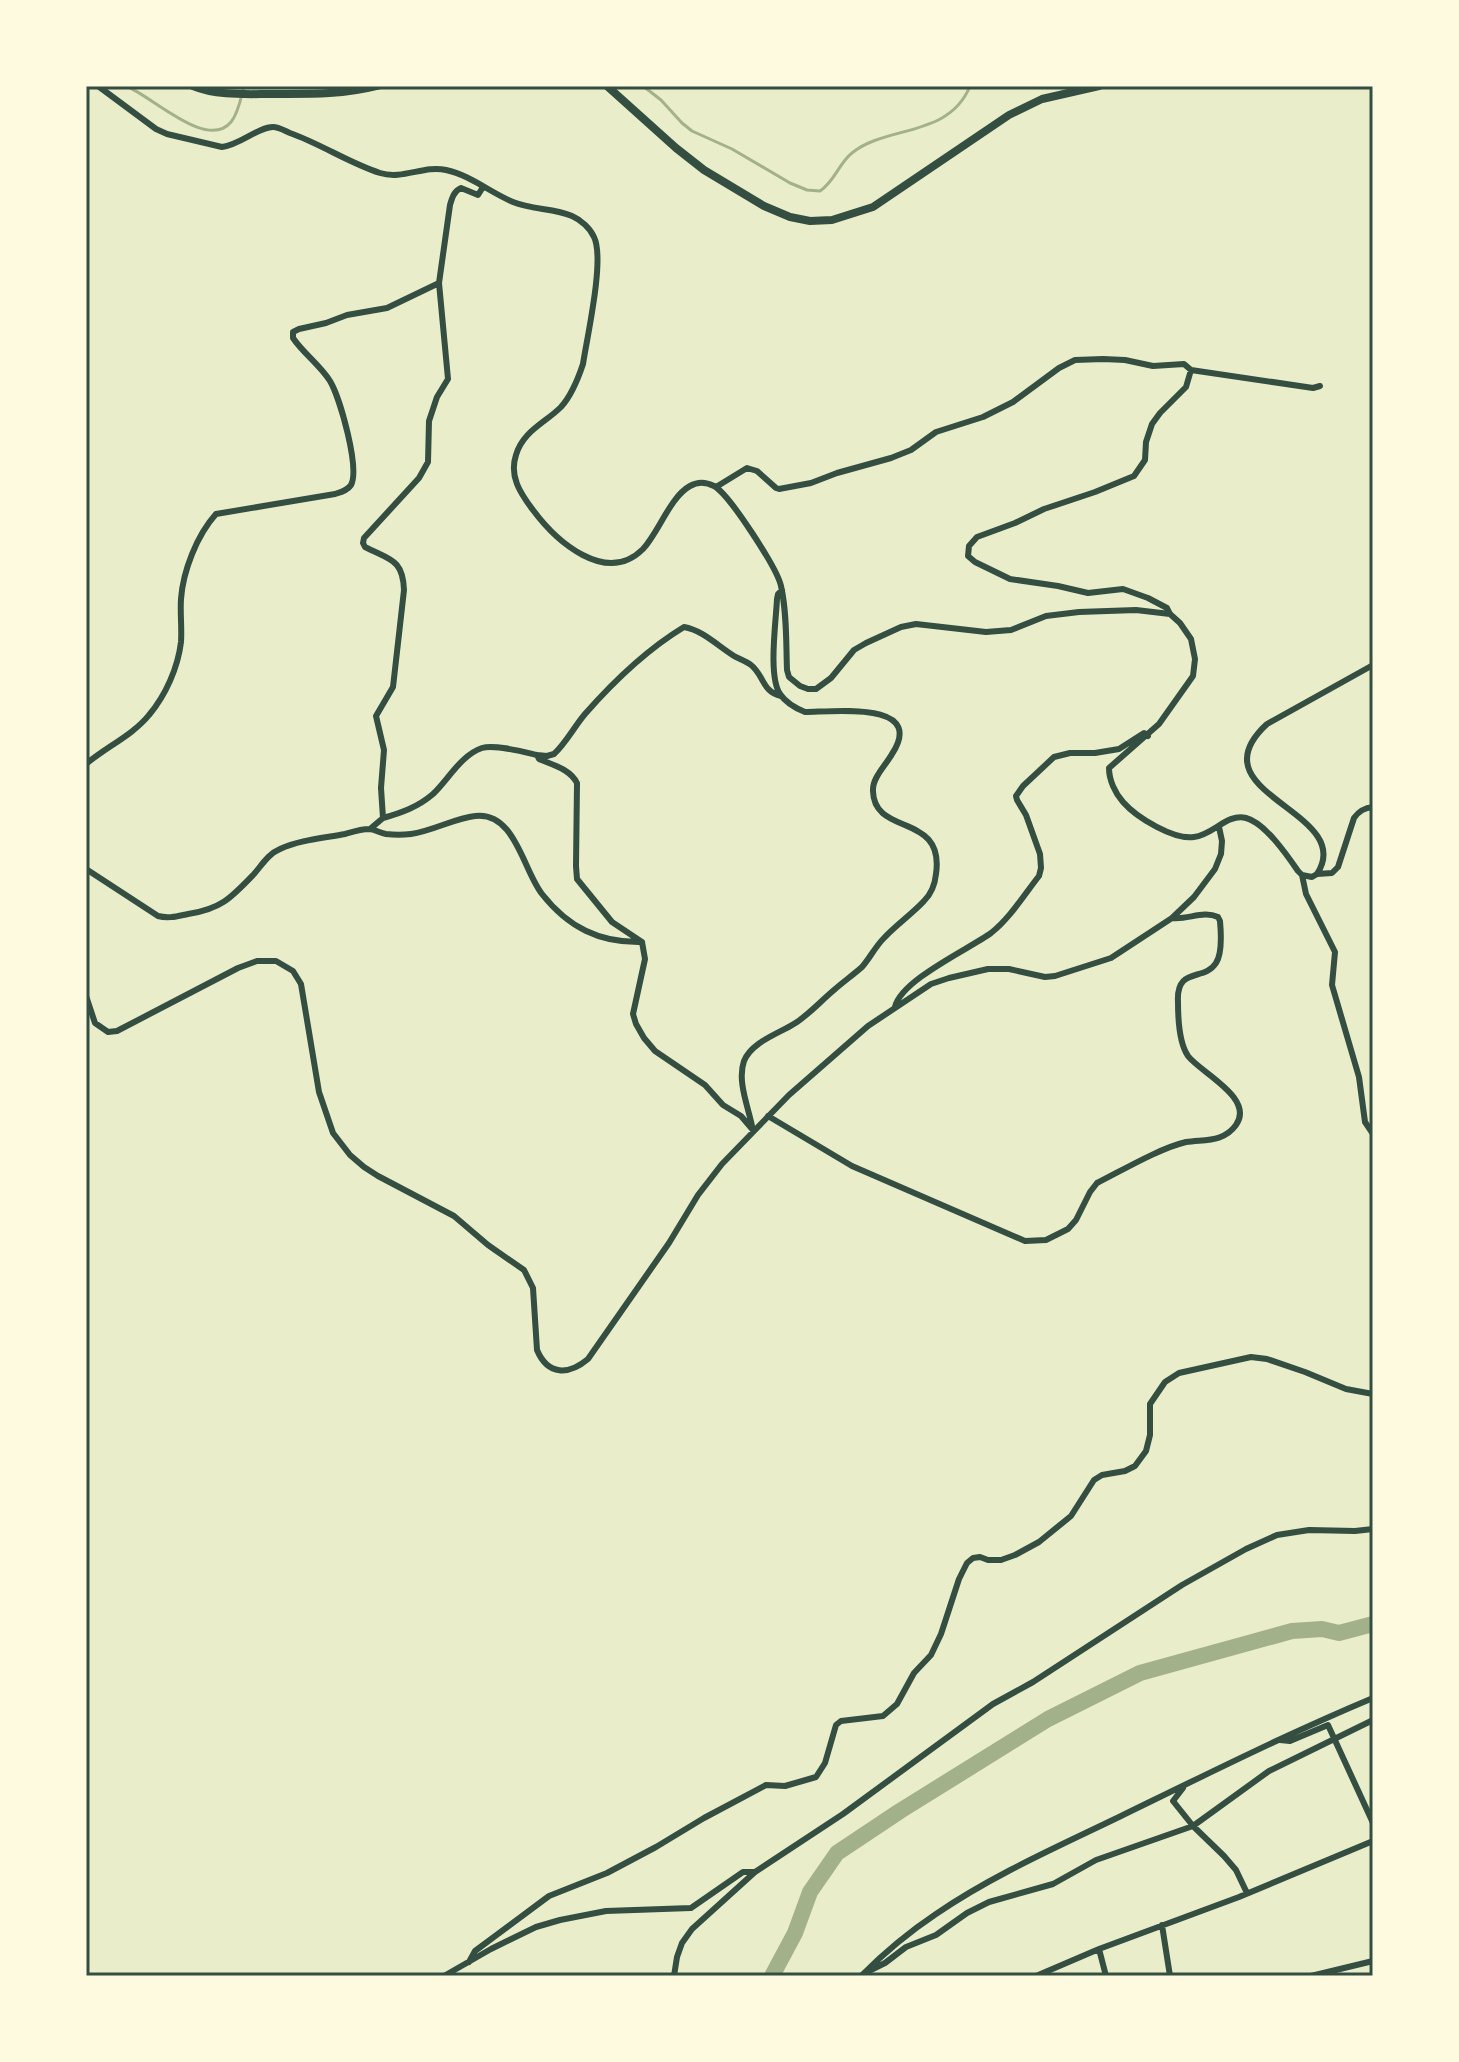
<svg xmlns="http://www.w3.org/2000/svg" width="1459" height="2062" viewBox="0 0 1459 2062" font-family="Manrope,sans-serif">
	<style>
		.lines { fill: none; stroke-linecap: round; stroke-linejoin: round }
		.stream { stroke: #a3b18a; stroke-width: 3 }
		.river { stroke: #a3b18a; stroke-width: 16 }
		.minor { stroke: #344e41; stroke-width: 6 }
		.secondary { stroke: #344e41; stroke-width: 8 }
		.neatline { fill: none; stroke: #344e41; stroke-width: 3 }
	</style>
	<rect width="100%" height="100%" fill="#e9edc9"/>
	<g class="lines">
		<path class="stream" d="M126,86c26,10 81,65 105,36 8,-10 10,-25 13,-36
			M643,86l18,14 21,23 10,8 40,18 58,34 17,7 13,1c15,-10 19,-28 32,-38 34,-28 97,-15 118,-67"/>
		<path class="river" d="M772,1976l23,-43 15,-41 27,-39 63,-42 148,-92 92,-46 152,-42 30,-2 17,4 34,-9"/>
		<path class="minor" d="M98,86l58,43 11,5 55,13c18,-2 36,-20 51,-20 6,0 12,4 17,6 31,11 59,30 90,40 23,7 44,-8 66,-3 24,5 45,23 67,32 19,8 41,6 59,14 9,4 18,12 22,21 11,22 -7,100 -11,127 -5,15 -11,31 -22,43 -16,16 -38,24 -45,48 -7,21 4,38 17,55 23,31 73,76 110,39 16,-17 27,-52 47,-63 7,-4 16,-4 24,0 15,8 63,82 67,100 6,27 5,57 6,84l2,7 11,9 8,3h8l15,-11 23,-28 12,-7 35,-16 15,-3 70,8 25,-2 35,-14 33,-4 57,-2 34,4
			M1191,370l-5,17 -26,26 -8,11 -6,18 -1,18 -11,16 -39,16 -51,17 -29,14 -38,14 -8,9 -1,10 7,6 35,17 48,7 30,7 35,-4 25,9 19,10 3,6 10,9 11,16 4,20 -2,17 -34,48 -50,44c0,12 6,25 14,34 14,16 51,38 71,35 19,-2 33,-24 52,-19 19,5 41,37 52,53l4,4 10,2 5,-3 15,-1 6,-6 16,-49c5,-7 10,-10 19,-11
			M716,487l31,-19 10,3 19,17 3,1 32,-6 26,-10 54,-15 20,-8 25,-18 47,-15 30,-15 46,-34 16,-8 28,-1 22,1 28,6 31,-2 7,6 122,18 7,-2
			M537,755l10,1 7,-2c12,-11 20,-27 31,-40 29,-33 61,-64 99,-87 18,3 34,19 50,29 5,3 12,5 17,9 13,10 11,27 30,31
			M86,764c20,-17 47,-29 63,-49 17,-20 29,-48 32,-73 1,-14 -1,-29 0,-43 2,-28 16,-64 35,-85l119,-20c6,-2 12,-3 16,-9 9,-17 -11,-87 -21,-104 -10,-16 -27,-28 -37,-43v-6l6,-3 27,-6 21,-8 40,-7 52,-25
			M383,818c18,-5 35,-11 50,-24 15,-14 28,-39 49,-46 12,-4 42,4 55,7l2,4c14,6 31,10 38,24l-1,83 1,13 35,43 30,20
			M370,829l13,-11 -2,-30 3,-38 -8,-34 17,-29 11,-97c-1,-31 -14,-30 -39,-43l-2,-4 1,-5 55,-60 9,-16 1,-41 8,-24 11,-18 -9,-96 11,-78c2,-7 4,-14 11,-17l17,7 5,-8
			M86,869l72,47c11,3 20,0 30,-2 33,-5 43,-16 66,-40 8,-9 14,-20 26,-25 19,-9 44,-11 65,-15 7,-2 16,-5 24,-5 5,0 11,4 17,5 8,1 17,1 25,0 22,-3 44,-16 64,-18 40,-5 48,54 67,78 26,33 57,49 100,48l3,17 -12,55 3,10 8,14 11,13 50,34 18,20 18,11 12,14
			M1317,874c41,-63 -126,-80 -50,-150l106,-59
			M1302,875l4,19 29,58 -3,33 27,92 6,45 8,12
			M86,996l9,27 13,9 9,-1 121,-63 19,-7h19l17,10 8,13 18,108 14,41 17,22 14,12 14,9 76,40 34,29 36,25 9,18 4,62c11,26 32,25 51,9l81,-116 29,-48 24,-31 67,-69 79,-69 63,-42 18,-6 39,-9h21l36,8 10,-1 56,-18 61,-40 22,-21 21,-28 6,-15 1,-13 -3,-14
			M895,1007c6,-27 74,-58 96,-74 19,-15 33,-38 48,-57l2,-8 -1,-14 -14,-39 -9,-15 -1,-4 7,-10 31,-29 16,-4h25l24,-4 25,-16 4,3
			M768,1116l84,50 173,75 21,-1 22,-11 8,-9 14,-28 7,-9c24,-12 63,-35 89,-41 18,-3 37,1 50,-17 19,-27 -35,-52 -48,-69 -9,-13 -10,-38 -10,-54 -2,-36 26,-20 38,-39 6,-9 5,-31 4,-42l-2,-4c-15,-7 -30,3 -46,1
			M752,1126c-4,-20 -15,-45 -8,-65 8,-20 37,-28 53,-39 13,-9 24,-21 37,-32 9,-8 19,-15 28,-23 8,-9 13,-20 22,-29 12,-13 28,-24 40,-37 7,-7 11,-17 12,-27 9,-62 -62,-37 -63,-83 -1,-13 13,-26 19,-37 35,-54 -60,-42 -87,-42 -10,-4 -19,-9 -25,-18 -12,-18 -4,-72 -3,-95l1,-5 4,-4
			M1280,1740l10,1 38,-16 45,98
			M1183,1788l-10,13 20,25 31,30 12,14 11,23
			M1162,1925l8,51
			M1099,1949l7,27
			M469,1962l6,-11 74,-55 58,-23 49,-26 48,-29 62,-33 19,1 31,-9 9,-14 11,-38 5,-4 42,-5 14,-12 17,-31 17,-18 10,-21 18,-55 8,-16 6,-5 7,-1 8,3h13l14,-5 24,-13 32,-26 23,-36 8,-5 23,-4 10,-5 11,-15 4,-16v-31l15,-22 14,-9 72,-16 16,2 38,13 41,17 27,5
			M869,1971l16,-8 21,-16 30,-12 31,-22 22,-11 64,-18 43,-24 97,-34 76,-55 104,-51
			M444,1976l47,-27 45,-22 24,-7 46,-9 85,-3 52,-36h12
			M674,1976l3,-19 5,-14 10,-14 63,-57 88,-58 150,-110 40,-22 149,-97 64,-36 31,-14 32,-5 46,1 18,-2
			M861,1976c23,-23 48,-44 75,-62 57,-39 121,-67 183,-97 84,-41 168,-83 254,-119
			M1036,1976l63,-27 140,-52 134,-56
			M1311,1976l62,-15"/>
		<path class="secondary" d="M193,86c24,10 53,8 79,8 36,0 70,1 105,-8
			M607,86l69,62 28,22 60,36 26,11 20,4 22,-1 41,-13 136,-92 33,-16 57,-13"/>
	</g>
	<rect width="1459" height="2062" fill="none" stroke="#fefae0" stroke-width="176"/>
	<rect x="88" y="88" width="1283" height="1886" class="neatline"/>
</svg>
